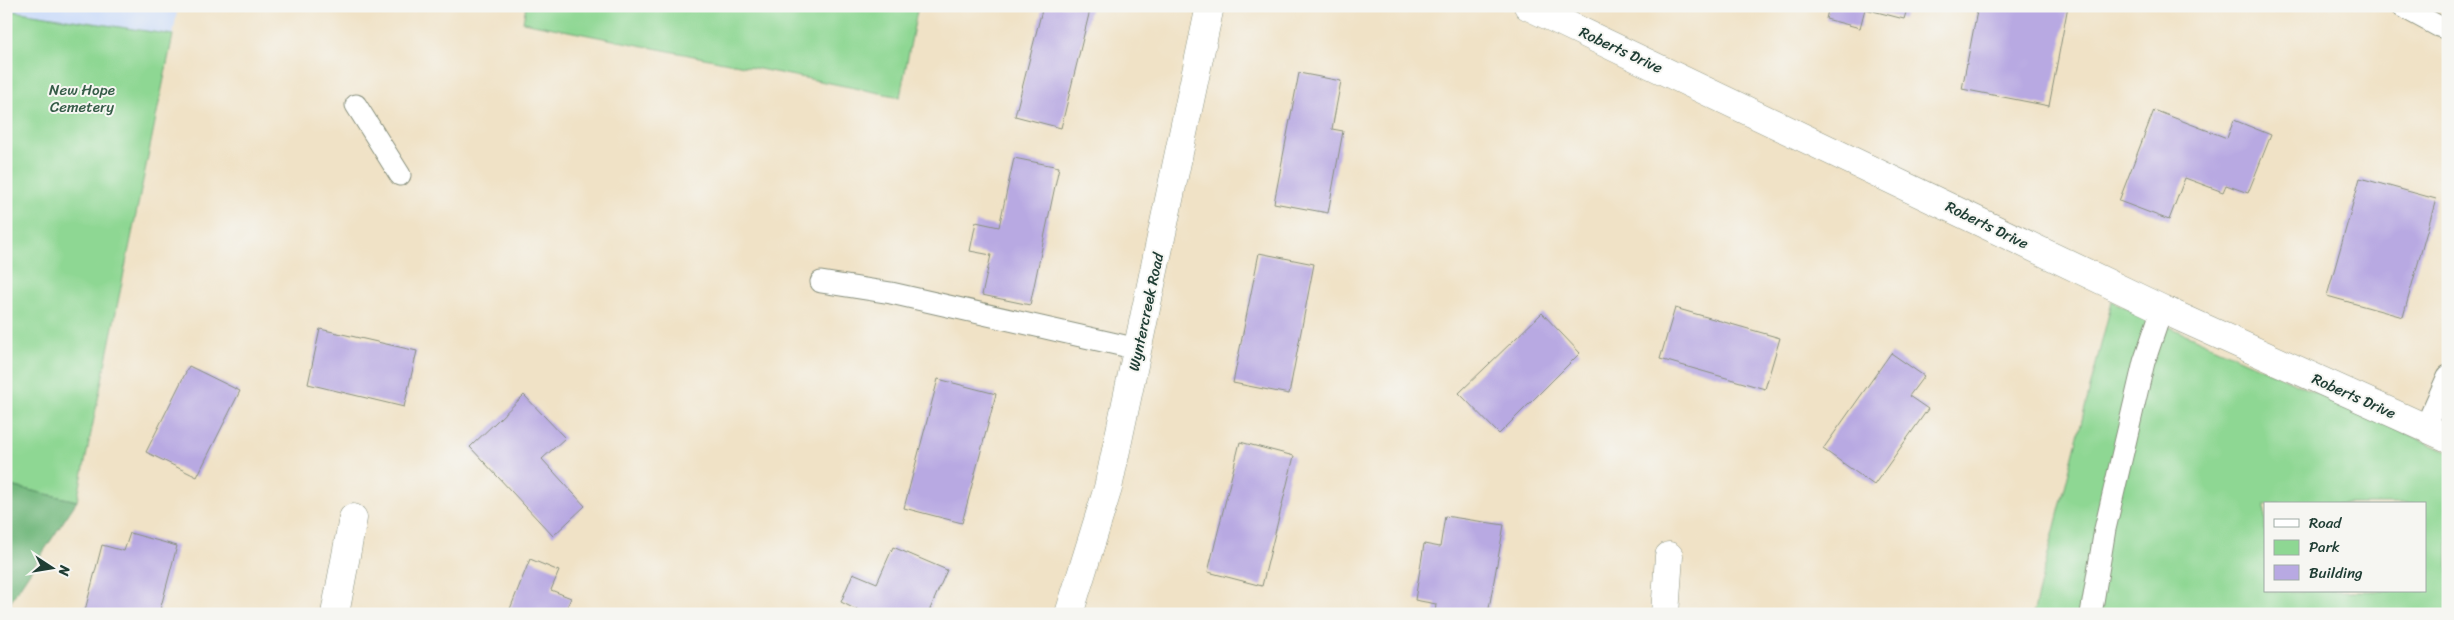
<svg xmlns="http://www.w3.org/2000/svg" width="2454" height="620" viewBox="0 0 2454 620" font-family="Sriracha,sans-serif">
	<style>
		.built { fill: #cbdbf9 }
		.green { fill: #8ed793; stroke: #568a64; fill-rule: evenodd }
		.forest { fill: #72b87d; stroke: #487a58 }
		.building { fill: #b8a9e2 }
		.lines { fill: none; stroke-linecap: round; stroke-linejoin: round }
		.service-casing { stroke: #88907d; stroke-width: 23 }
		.minor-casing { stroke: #88907d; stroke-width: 29 }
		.tertiary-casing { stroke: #88907d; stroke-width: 29 }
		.service { stroke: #fff; stroke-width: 21 }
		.minor { stroke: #fff; stroke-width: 28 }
		.tertiary { stroke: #fff; stroke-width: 28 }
		.labels { text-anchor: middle; stroke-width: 4; stroke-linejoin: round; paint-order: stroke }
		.street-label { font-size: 15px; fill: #1f3d34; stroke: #f6f6f2 }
		.park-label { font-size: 15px; fill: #355c47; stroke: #f6f6f2 }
	</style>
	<rect width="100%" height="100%" fill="#f6f6f2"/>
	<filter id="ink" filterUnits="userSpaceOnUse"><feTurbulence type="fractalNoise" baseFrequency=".02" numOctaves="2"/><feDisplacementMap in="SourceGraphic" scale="10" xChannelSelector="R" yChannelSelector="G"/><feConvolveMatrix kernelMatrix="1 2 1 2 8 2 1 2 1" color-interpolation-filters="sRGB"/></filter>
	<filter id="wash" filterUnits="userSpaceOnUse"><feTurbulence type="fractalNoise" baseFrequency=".0096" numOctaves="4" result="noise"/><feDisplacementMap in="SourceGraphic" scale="20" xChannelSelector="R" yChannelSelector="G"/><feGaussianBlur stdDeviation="1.12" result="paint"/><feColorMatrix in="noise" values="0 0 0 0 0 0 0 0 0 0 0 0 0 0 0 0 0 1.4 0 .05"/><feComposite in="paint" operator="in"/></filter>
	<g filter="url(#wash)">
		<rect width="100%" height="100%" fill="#f0e2c6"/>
		<path class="built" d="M6,6h172l-5,29 -167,-25z"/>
		<path class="green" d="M526,6h392l-18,91 -377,-75z
			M6,10l167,25 -96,466 -71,-16z
			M2112,301l336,151v162h-415zM2265,504h160v87h-160z"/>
		<path class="forest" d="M6,485l71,16 -71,107z"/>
		<g id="blocks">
			<path class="building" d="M1043,6h48l-30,122 -46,-12z
				M1829,6h79l-4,13 -39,-10 -5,19 -34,-9z
				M1978,6h90l-19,100 -87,-17z
				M1299,73l42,8 -9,48 11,2 -15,82 -54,-10z
				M2154,110l73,28 7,-18 37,15 -23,58 -22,-8 -3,7 -38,-14 -16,42 -50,-19z
				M1014,158l45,9 -29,138 -48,-10 9,-40 -21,-4 6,-29 23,5z
				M2360,178l76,21 -33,118 -76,-21z
				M1259,253l55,11 -25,130 -56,-11z
				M1675,308l105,30 -15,51 -105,-30z
				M1542,313l38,40 -81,81 -40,-41z
				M320,329l97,22 -13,56 -96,-23z
				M1891,353l33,23 -15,20 19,13 -54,76 -51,-36z
				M189,366l51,25 -43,86 -51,-25z
				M938,379l58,15 -34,129 -58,-15z
				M524,395l41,43 -23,21 43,47 -32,30 -83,-89z
				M1240,442l54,14 -32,130 -54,-14z
				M1445,516l59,9 -16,89h-53l1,-10 -21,-4 9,-56 16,3z
				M130,533l47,13 -18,68h-75l18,-69 22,6z
				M893,547l54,23 -19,44h-63l-24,-12 12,-29 24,10z
				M530,559l29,12 -8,19 20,8 -7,16h-56z"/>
		</g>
	</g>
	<g filter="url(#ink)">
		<use href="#blocks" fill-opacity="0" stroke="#88907d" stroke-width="1"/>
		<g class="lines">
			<defs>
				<path id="service" d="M2401,6l37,20 10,3
					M356,105l44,70
					M821,282l70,11 247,56
					M2425,428l23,-52
					M2091,614l14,-85 39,-167 18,-53"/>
				<path id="minor" d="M335,614l18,-96
					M1069,614l39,-126 102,-482
					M1665,614l4,-58"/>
				<path id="tertiary" d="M1528,6l634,303 286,129"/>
			</defs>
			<use href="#service" class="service-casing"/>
			<use href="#minor" class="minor-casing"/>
			<use href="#tertiary" class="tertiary-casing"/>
			<use href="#service" class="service"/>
			<use href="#minor" class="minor"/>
			<use href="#tertiary" class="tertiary"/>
		</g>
	</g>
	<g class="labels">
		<g class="street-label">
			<text transform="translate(1621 50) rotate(25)" y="5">Roberts Drive</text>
			<text transform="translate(1987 225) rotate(26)" y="5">Roberts Drive</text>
			<text transform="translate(1146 312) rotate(-78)" y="5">Wyntercreek Road</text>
			<text transform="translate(2354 396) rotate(24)" y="5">Roberts Drive</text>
		</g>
		<g class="park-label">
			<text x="82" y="95">New Hope<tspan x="82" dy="17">Cemetery</tspan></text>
		</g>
	</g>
	<rect width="2454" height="620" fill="none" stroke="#f6f6f2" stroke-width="25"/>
	<rect x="2264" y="502" width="162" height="90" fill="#f6f6f2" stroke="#a0aca6"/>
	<rect x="2274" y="519" width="25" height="8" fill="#ffffff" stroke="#a0aca6"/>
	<text x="2309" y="528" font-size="15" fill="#1f3d34">Road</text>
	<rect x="2274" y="540" width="25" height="15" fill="#8ed793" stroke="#a0aca6"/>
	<text x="2309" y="552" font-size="15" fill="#1f3d34">Park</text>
	<rect x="2274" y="565" width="25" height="15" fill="#b8a9e2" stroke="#a0aca6"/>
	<text x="2309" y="578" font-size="15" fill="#1f3d34">Building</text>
	<g transform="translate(52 568) rotate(102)" stroke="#f6f6f2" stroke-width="4" paint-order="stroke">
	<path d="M0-4L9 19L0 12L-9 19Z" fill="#1f3d34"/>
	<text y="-8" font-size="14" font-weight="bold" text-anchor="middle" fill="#1f3d34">N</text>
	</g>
</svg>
